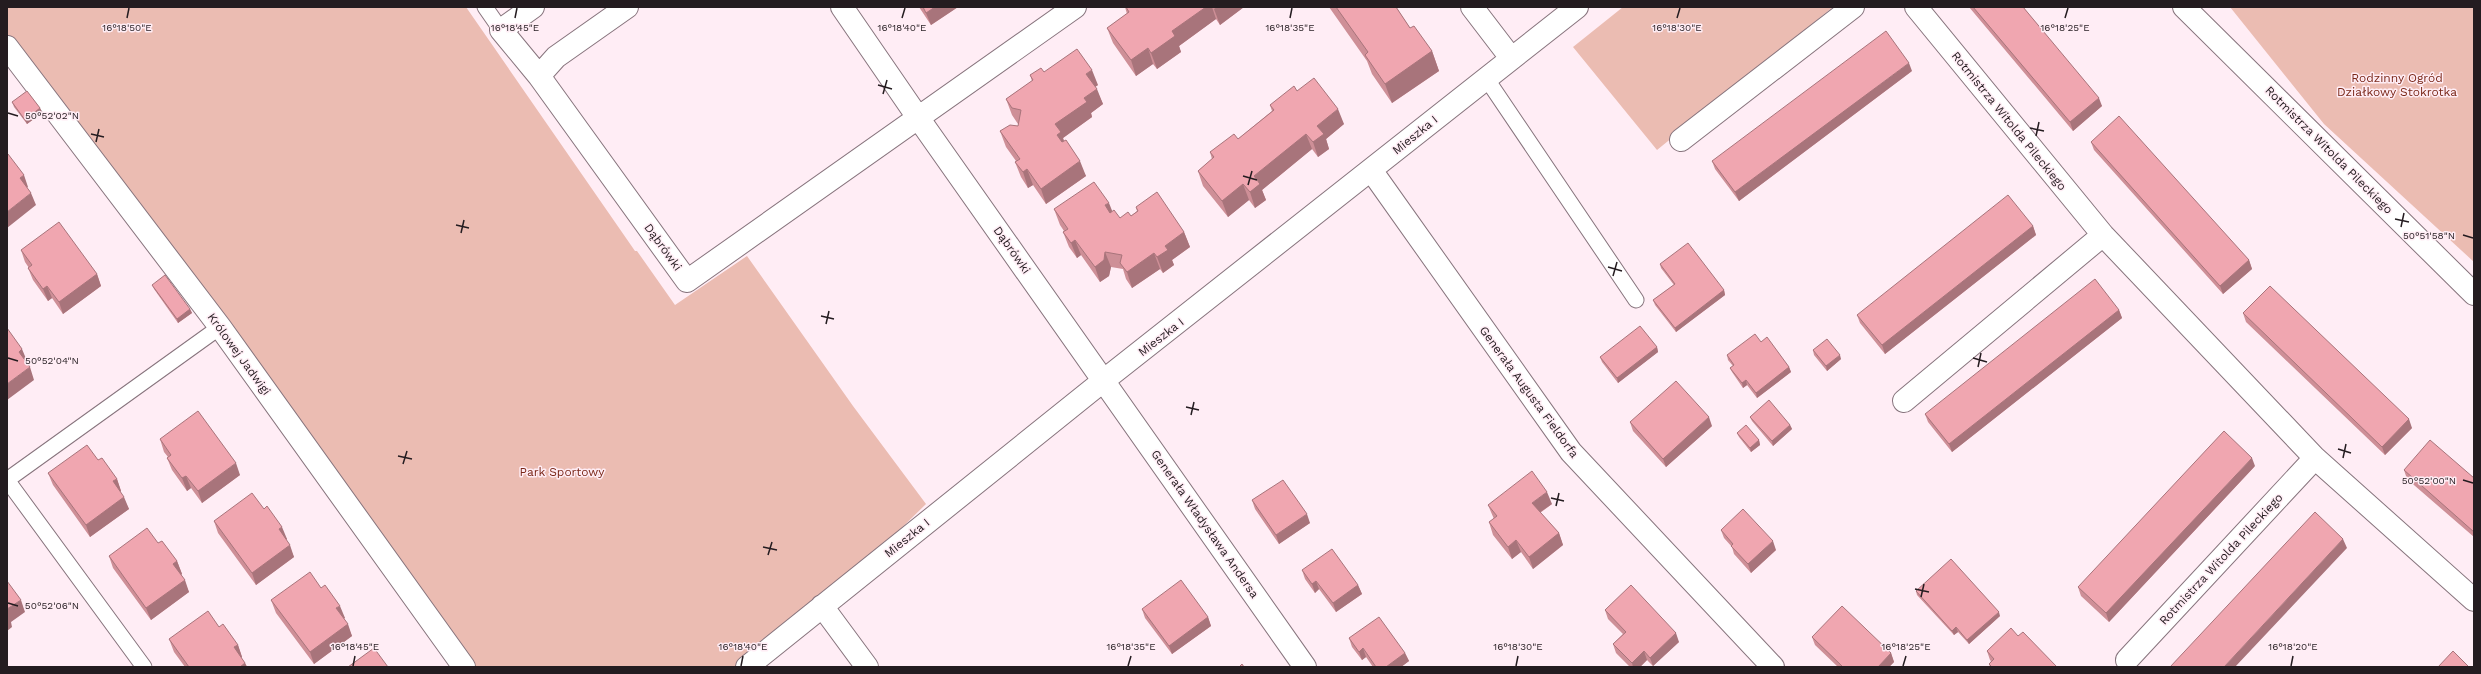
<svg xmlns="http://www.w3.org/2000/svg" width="2481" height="674" viewBox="0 0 2481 674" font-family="'Work Sans',sans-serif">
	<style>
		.green { fill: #ebbcb2 }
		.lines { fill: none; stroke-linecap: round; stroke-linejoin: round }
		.service-casing { stroke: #87747d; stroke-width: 17 }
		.minor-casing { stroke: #87747d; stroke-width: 24 }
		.service { stroke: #fff; stroke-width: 15 }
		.minor { stroke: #fff; stroke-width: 22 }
		.wall { fill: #ce8f97 }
		.shaded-wall { fill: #a8747b }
		.building { fill: #f0a6b0; stroke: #a8747b }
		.ticks { fill: none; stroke: #241c20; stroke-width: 1.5 }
		.labels { text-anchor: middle; stroke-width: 3; stroke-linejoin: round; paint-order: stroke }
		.park-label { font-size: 12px; fill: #7a2718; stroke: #ffedf5 }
		.street-label { font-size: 12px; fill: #241c20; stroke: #ffedf5 }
		.ticks-label { font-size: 10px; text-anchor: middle; fill: #241c20; stroke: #ffedf5; stroke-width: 3; stroke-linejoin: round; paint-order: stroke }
	</style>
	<rect width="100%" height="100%" fill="#ffedf5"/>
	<path class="green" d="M7,7h459l169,244h2l38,54 72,-49 106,150 73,98 -104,102 -75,61h-285l-455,-627z
		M1623,7h210l-176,143 -84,-103z
		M2230,7h244v255l-150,-138z"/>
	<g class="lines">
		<defs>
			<path id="service" d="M485,7l16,23
				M1486,78l150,222
				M7,480l213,-153
				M7,480l137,187"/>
			<path id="minor" d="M533,7l-32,23 38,46 148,205 388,-274
				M842,7l77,112 386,548
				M1472,7l39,51
				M1916,7l187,228 212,223 159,142
				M2184,7l290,287
				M7,47l213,280 244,340
				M539,76l17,-19 71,-50
				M1681,140l172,-133
				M1371,170l200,282 202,215
				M1904,401l199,-166
				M822,606l45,61
				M2127,660l188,-202
				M747,667l356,-286 474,-374"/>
		</defs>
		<use href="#service" class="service-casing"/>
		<use href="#minor" class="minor-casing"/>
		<use href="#service" class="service"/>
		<use href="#minor" class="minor"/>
	</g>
	<path class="wall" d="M919,7h39l-27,18z
		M1125,7h119l-24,18 -4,-6 -37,27 2,6 -24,17 -4,-5 -17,12 -23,-33 -6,-15 20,-14z
		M1329,7h67l14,21 22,23 7,20 -47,32 -20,-29 -5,-13z
		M1969,7h54l79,99 -29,25z
		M1912,71l-173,130 -24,-32 -3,-8z
		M1044,72l54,13 -3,2 8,17 -12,9 1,4 -29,21 1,3 22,35 -40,28 -13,-19 -5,3 -7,-11 -6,-15 1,-1 -10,-14 -6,-16 18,-5 1,-2h-1l-6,-9 -6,-16 26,-18 -2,-6z
		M1297,91l47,33 -18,15 3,10 -11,8 -6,-8 -50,41 4,10 -11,8 -6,-8 -21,17 -25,-31 -5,-15 14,-12 -2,-7 28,-13 34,-28 -2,-6z
		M12,102l28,6 2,5 -15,11 -13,-17z
		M2091,142l158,118 3,9 -29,25 -129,-144z
		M1136,207l48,25 6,15 -18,13 2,5 -11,8 -3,-4 -28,19 -6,-9 -3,-10 -12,-2 -2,9 -9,6 -19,-27 -4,3 -8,-11 -6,-15 1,-1 -4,-6 -6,-16 58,3 8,6 11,-2 6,-5z
		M2033,226l3,9 -151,119 -25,-31 -3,-8z
		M21,250l76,24 4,12 -38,28 -11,-16 -4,3 -15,-21 -5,-12h1l-4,-6z
		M1660,264l64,26 1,5 -49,37 -21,-27 -2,-5 21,-15 -13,-17z
		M152,285l38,24 2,4 -14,10 -24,-34z
		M2119,310l3,8 -170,134 -24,-30 -3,-8z
		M2243,313l169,115 -27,27 -139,-133z
		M1761,342l28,25 2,5 -34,26 -10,-13 -4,3 -11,-16 -2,-4 3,-2 -5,-6 -1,-5z
		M1657,347l1,5 -40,31 -16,-21 -2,-5z
		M1813,350l28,9 -14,12 -13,-16z
		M1750,417l40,8 2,4 -19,17 -21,-25z
		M1630,422l82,4 -46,41 -33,-36z
		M1737,433l22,7 1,5 -9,7 -12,-15z
		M160,439l80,36 -38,28 -11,-15 -4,3 -15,-21 -5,-12 1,-1 -4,-5z
		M98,460l19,19 4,12 -1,1 9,17 -39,28 -37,-52 -5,-12z
		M2255,466l-146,156 -28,-26 -3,-9z
		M2404,470l70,8v59l-67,-58z
		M1252,500l58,23 -31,21 -24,-35z
		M1552,504l-12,9 19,20 4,12 -30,24 -12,-17 -9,7 -19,-24 -4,-13 5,-3 -6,-14z
		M264,509l23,30 -1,1 8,17 -38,28 -38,-52 -4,-12z
		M1721,530l55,20 -25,23 -17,-19 -2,-7 -8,-9z
		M158,543l19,18 5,13 -1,1 8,17 -38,28 -38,-52 -4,-12z
		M1302,570l56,15 4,9 -26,18 -17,-23 -4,4 -10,-14z
		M321,588l24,30h-1l8,18 -38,28 -38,-51 -5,-13z
		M1916,591l84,25 -31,28 -11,-12 -4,3 -37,-40z
		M1142,609l66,8 3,9 -39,28 -27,-36z
		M1605,610l74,32 -26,24 -6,-6 -7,7h-10l-14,-14 -3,-9 10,-10 -15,-15z
		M219,627l19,18 4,12 -1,1 4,5 2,4h-62l-11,-15 -5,-13z
		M1812,637l79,16 3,9 -5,5h-51l-23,-22z
		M1349,638l56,15 4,8 -8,6h-28l-7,-10 -4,3 -10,-13z
		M1987,651l70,16h-67l-1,-3 2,-3 -1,-1z"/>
	<path class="shaded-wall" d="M935,7h23l-27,18 -5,-12z
		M1206,7h6l4,12 -37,27 2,6 -24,17 -6,-16 21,-22z
		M1217,7h27l-24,18 -6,-16z
		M1148,48l5,16 -17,12 -5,-16z
		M1432,51l7,20 -47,32 -7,-19z
		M1909,63l3,8 -173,130 -4,-9z
		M1092,70l6,15 -6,4 -6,-15z
		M1097,89l6,15 -12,9 1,4 -29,21 3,10 -3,2 -6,-15 -2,-11 29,-26z
		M2099,98l3,8 -29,25 -3,-9z
		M40,108l2,5 -15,11 -2,-4z
		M1338,109l6,15 -18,15 3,10 -11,8 -5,-15 4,-16z
		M1306,134l6,15 -50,41 4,10 -11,8 -5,-16 4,-16z
		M1080,161l6,15 -40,28 -5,-15z
		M1027,169l6,16 -5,3 -5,-16z
		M24,175l4,12 -4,3 -4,-12z
		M1243,184l6,16 -21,17 -6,-16z
		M31,193l5,12 -29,23v-16z
		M1109,203l6,15 -4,3 -6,-16z
		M2033,226l3,9 -151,119 -3,-9z
		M1184,232l6,15 -18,13 2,5 -11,8 -6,-16 8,-11z
		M1075,240l6,15 -4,3 -6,-15z
		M1105,252l6,15 -2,9 -9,6 -5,-15z
		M1154,253l6,16 -28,19 -5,-16z
		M2249,260l3,9 -29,25 -3,-8z
		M97,274l4,12 -38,28 -4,-12z
		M47,286l5,12 -4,3 -5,-12z
		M1724,290l1,5 -49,37 -1,-4z
		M190,309l2,4 -14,10 -1,-4z
		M2119,310l3,8 -170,134 -3,-8z
		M1657,347l1,5 -40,31 -1,-5z
		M22,349l5,12 -4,3 -4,-12z
		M1840,355l1,4 -14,12 -1,-5z
		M30,367l4,13 -27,20v-16z
		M1789,367l2,5 -34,26 -1,-5z
		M1746,380l1,5 -4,3 -1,-5z
		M1709,417l3,9 -46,41 -3,-8z
		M2409,419l3,9 -27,27 -3,-8z
		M1790,425l2,4 -19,17 -1,-5z
		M1759,440l1,5 -9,7 -1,-4z
		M2252,458l3,8 -146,156 -3,-9z
		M236,463l4,12 -38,28 -4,-12z
		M186,476l5,12 -4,3 -5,-13z
		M117,479l4,12 -4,3 -4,-13z
		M1547,492l5,12 -16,11 -4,-12z
		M124,497l5,12 -39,28 -4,-12z
		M1307,514l3,9 -31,21 -3,-9z
		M282,527l5,12 -4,3 -4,-13z
		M1559,533l4,12 -30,24 -4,-12z
		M2343,539l4,9 -112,119h-11z
		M1516,540l5,12 -9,7 -4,-12z
		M1773,541l3,9 -25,23 -3,-9z
		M290,545l4,12 -38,28 -4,-12z
		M177,561l5,13 -4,3 -5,-13z
		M185,580l4,12 -38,28 -5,-12z
		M1316,581l3,8 -4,4 -3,-9z
		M1358,585l4,9 -26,18 -3,-9z
		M21,600l4,12 -14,10 1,5 -5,4v-22z
		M340,606l5,12 -4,2 -5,-12z
		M1999,612l1,4 -31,28 -2,-4z
		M1208,617l3,9 -39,28 -3,-8z
		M348,624l4,12 -38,28 -4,-12z
		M1956,627l2,5 -4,3 -2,-4z
		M1676,633l3,9 -26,24 -3,-8z
		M238,645l4,12 -4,3 -4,-13z
		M1363,648l3,9 -4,3 -3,-8z
		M1644,651l3,9 -7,7h-7l-1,-4z
		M1405,653l4,8 -8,6h-15z
		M1891,653l3,9 -5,5h-11z
		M245,663l2,4h-7z"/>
	<path class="building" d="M923,7h12l-9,6z
		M1126,7h80l-34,24 3,5 -24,17 -3,-5 -17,12 -24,-32 22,-16z
		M1336,7h60l14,21 4,-2 18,25 -47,33 -20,-29 3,-3z
		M1973,7h50l76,91 -29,24z
		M1886,31l23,32 -174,129 -23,-31z
		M1077,49l15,21 -6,4 11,15 -13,9 3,4 -32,22 6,8 -4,3 5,7 4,-2 14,21 -39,28 -14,-20 -4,3 -8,-10 5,-3 -20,-28 10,-6 8,1 3,-16 -9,-2 -6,-9 27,-19 -3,-5 11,-7 3,4z
		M1314,78l24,31 -21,17 7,8 -11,8 -7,-8 -52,42 6,8 -10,8 -7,-8 -21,17 -24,-30 16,-14 -4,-5 24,-18 4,5 36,-29 -4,-5 24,-19 3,5z
		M27,91l13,17 -15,12 -13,-18z
		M2119,116l130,144 -29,26 -129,-144z
		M8,154l16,21 -4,3 11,15 -24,19v-57z
		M1094,182l15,21 -4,2 5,8 4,-3 6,8 8,-6 3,4 7,-5 -2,-4 21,-15 27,40 -19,14 3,4 -11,7 -3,-4 -27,19 -7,-9 2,-8 -17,-3 -1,8 -9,7 -20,-27 -4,3 -8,-11 5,-3 -14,-20z
		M2008,195l25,31 -151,119 -25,-30z
		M59,222l38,52 -38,28 -12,-16 -4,3 -15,-21 4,-3 -11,-15z
		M1688,243l36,47 -49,38 -22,-28 22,-16 -15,-20z
		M165,275l25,34 -13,10 -25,-34z
		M2095,279l24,31 -170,134 -24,-30z
		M2270,286l139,133 -27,28 -139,-134z
		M1640,326l17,21 -40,31 -17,-21z
		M7,328l15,21 -3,3 11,15 -23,17z
		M1755,334l6,8 6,-5 22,30 -33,26 -10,-13 -4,3 -12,-15 4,-3 -7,-10z
		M1827,339l13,16 -14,11 -13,-16z
		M1676,381l33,36 -46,42 -33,-37z
		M1769,400l21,25 -18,16 -22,-24z
		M198,411l38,52 -38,28 -12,-15 -4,2 -15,-20 4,-3 -11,-16z
		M1746,425l13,15 -9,8 -13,-15z
		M2224,431l28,27 -146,155 -28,-26z
		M2430,440l44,38v54l-70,-62z
		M87,445l11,15 4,-2 15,21 -4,2 11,16 -38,28 -38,-52z
		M1532,471l15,21 -15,11 27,30 -30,24 -13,-17 -8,7 -19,-25 8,-6 -9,-11z
		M1283,480l24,34 -31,21 -24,-35z
		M252,493l12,16 3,-3 15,21 -3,2 11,16 -38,28 -38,-52z
		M1743,509l30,32 -25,23 -17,-18 2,-2 -12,-14z
		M2315,512l28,27 -119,128h-54z
		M147,528l11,15 4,-2 15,20 -4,3 12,16 -39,28 -37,-52z
		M1332,549l26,36 -25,18 -17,-22 -4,3 -10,-14z
		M1951,559l48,53 -32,28 -11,-13 -4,4 -36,-40z
		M310,572l11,16 4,-3 15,21 -4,2 12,16 -38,28 -39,-52z
		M1181,580l27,37 -39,29 -27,-37z
		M7,581l14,19 -14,9z
		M1631,585l45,48 -26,25 -6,-7 -12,12 -19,-19 13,-12 -21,-22z
		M1842,606l49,47 -13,14h-35l-31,-30z
		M208,611l11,16 4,-3 15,21 -4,2 11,16 -5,4h-51l-20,-28z
		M1379,617l26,36 -19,14h-10l-13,-19 -4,4 -10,-14z
		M2011,628l7,8 5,-4 34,35h-65l-3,-3 5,-5 -7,-8z
		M374,648l14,19h-40z
		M2453,651l16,16h-31z
		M1242,664l2,3h-5z"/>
	<path class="ticks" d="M127,18l2,-10M515,18l2,-10M902,18l3,-10M1290,18l2,-10M1677,18l3,-10M2065,18l3,-10M878,85l14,4M883,94l4,-14M8,113l10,3M2030,128l14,3M91,134l13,3M2036,136l3,-14M96,142l3,-13M1243,176l14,4M1248,185l4,-14M2395,219l14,3M456,225l13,3M2401,227l3,-14M461,233l3,-13M2463,235l10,3M1608,267l14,4M1613,276l4,-14M821,316l13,3M826,324l3,-13M8,358l10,3M1973,358l14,4M1978,367l3,-14M1186,407l13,3M1191,415l3,-13M2338,449l13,4M398,456l14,3M2343,458l3,-14M403,464l4,-13M2463,480l10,3M1551,498l13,3M1556,506l3,-13M763,547l14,3M768,555l4,-13M1915,589l14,3M1921,597l3,-13M8,603l10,3M353,666l2,-10M741,666l2,-10M1128,666l3,-10M1516,666l2,-10M1903,666l3,-10M2291,666l2,-10"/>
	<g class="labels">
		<g class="park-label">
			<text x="2397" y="82">Rodzinny Ogród<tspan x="2397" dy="14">Działkowy Stokrotka</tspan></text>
			<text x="562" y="476">Park Sportowy</text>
		</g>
		<g class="street-label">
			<text transform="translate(2009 121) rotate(51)" y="4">Rotmistrza Witolda Pileckiego</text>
			<text transform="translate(1415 135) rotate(-39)" y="4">Mieszka I</text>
			<text transform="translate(2329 150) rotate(45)" y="4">Rotmistrza Witolda Pileckiego</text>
			<text transform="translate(663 247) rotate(54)" y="4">Dąbrówki</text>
			<text transform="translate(1012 250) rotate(55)" y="4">Dąbrówki</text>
			<text transform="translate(1161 337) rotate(-38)" y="4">Mieszka I</text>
			<text transform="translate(239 354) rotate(54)" y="4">Królowej Jadwigi</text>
			<text transform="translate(1529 392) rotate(54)" y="4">Generała Augusta Fieldorfa</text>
			<text transform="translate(1205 524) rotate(55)" y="4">Generała Władysława Andersa</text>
			<text transform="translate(907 538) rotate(-39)" y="4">Mieszka I</text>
			<text transform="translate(2221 559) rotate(-47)" y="4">Rotmistrza Witolda Pileckiego</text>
		</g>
	</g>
	<g class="ticks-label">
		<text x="127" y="31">16°18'50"E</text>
		<text x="515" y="31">16°18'45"E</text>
		<text x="902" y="31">16°18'40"E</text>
		<text x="1290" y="31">16°18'35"E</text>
		<text x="1677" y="31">16°18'30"E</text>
		<text x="2065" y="31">16°18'25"E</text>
		<text x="52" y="119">50°52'02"N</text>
		<text x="2429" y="239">50°51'58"N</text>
		<text x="52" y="364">50°52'04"N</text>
		<text x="2429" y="484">50°52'00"N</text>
		<text x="52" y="609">50°52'06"N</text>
		<text x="355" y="650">16°18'45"E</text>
		<text x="743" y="650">16°18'40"E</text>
		<text x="1131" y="650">16°18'35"E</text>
		<text x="1518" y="650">16°18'30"E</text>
		<text x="1906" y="650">16°18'25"E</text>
		<text x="2293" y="650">16°18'20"E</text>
	</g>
	<rect width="2481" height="674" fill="none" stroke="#241c20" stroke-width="16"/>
</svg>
